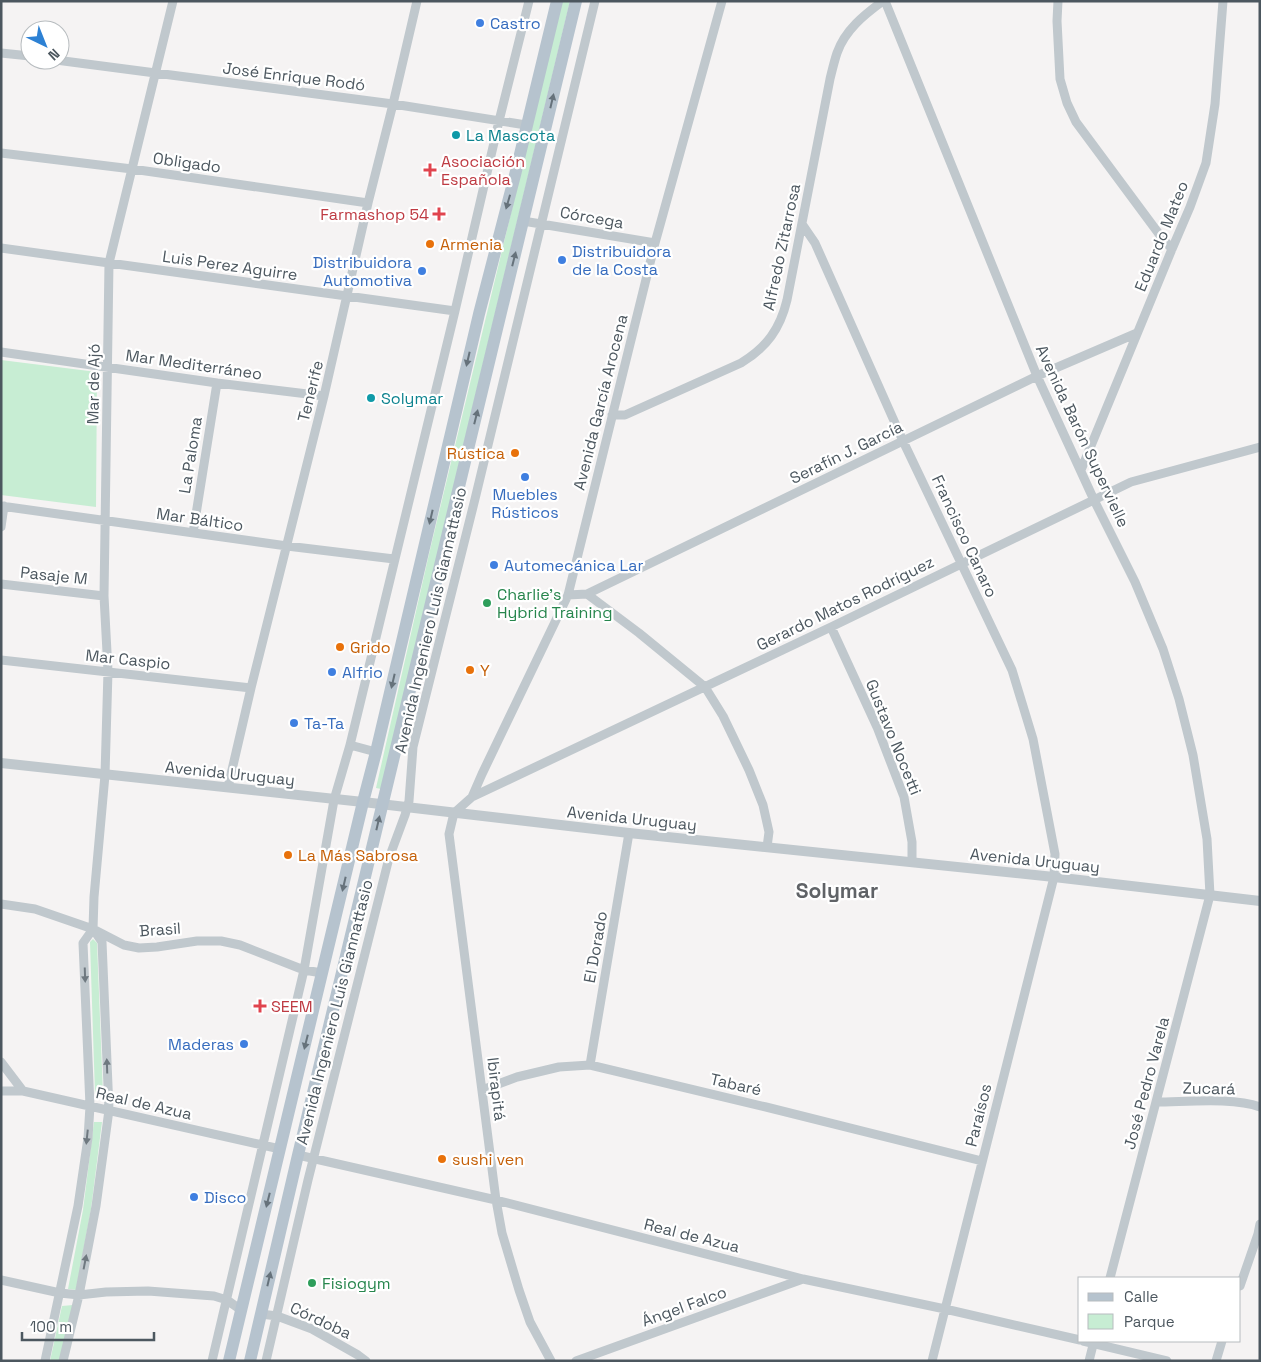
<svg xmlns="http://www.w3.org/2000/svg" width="1261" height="1362" viewBox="0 0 1261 1362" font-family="'Space Grotesk',sans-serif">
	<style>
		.green { fill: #c7edd3 }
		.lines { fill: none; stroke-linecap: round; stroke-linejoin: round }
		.minor { stroke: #c0c8cd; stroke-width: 9 }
		.tertiary { stroke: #c0c8cd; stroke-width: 10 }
		.primary { stroke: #b6c3ce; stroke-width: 12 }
		.oneway { fill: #66727b }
		.oneway2 { fill: #6f7980 }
		.shop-dot { fill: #3f7fe0; stroke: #fff; stroke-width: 2 }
		.culture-dot { fill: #0f9aa8; stroke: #fff; stroke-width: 2 }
		.health-dot { fill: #e0444e; stroke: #fff; stroke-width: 2 }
		.food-dot { fill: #e8710a; stroke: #fff; stroke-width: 2 }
		.leisure-dot { fill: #2e9e5b; stroke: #fff; stroke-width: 2 }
		.labels { text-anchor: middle; stroke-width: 4.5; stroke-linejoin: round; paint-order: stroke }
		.shop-label { font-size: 16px; fill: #366cbe; stroke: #fff; text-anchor: start }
		.street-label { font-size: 16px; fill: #4c575f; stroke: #fff }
		.culture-label { font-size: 16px; fill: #0d838f; stroke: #fff; text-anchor: start }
		.health-label { font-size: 16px; fill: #be3a42; stroke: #fff; text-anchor: start }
		.food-label { font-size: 16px; fill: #c56008; stroke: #fff; text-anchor: start }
		.leisure-label { font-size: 16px; fill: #27864d; stroke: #fff; text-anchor: start }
		.district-label { font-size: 21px; font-weight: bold; fill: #606367; stroke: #fff }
	</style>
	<rect width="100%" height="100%" fill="#f5f3f3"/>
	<path class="green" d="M562,1h8l-189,788 -5,-1 53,-234z
		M1,360l96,12 -1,135 -95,-12z
		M93,939l4,4 6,151h-8l-5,-152z
		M94,1122h8l-11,87 -15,81 -8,-1 15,-79z
		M73,1305l-13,56h-10l12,-55z"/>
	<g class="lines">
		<path class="minor" d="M885,1l152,375 57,124 41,82 28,67 16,50 14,56 14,84 3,56 -100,383
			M1058,1l-1,20 3,58 7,24 9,19 86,116 10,11
			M1,53l29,3
			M56,60l337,44 133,21
			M1,153l131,16 236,34
			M523,221l132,22
			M802,224l13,19 88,198 109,229 21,69 22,115 -1,23 -122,484
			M1,248l454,63
			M1,352l216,31 107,13
			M612,415h13l116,-52c26,-16 39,-34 46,-63l43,-221c2,-8 4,-17 7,-26 8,-23 27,-38 46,-52
			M1081,470l91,-221 18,-42 16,-44 9,-59 8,-103
			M1,506l286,40 107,13
			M1,527l3,-21
			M193,533l24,-150
			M1,584l103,12
			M587,594l52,39 66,54 18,29 26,54 14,35 6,27 -2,15
			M568,595l19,-1 450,-218 100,-43
			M831,627l46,100 27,70 8,45v20
			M1,660l250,28
			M350,745l26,7
			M228,787l23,-99 73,-292 44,-193 25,-99 24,-103
			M472,797l10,-23 86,-179 87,-352 67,-242
			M1,904l34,5 58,20 31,16 15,3 18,-1 40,-6h24l19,4 64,25 18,3
			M1,1062l22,29
			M590,1065l39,-232
			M482,1090l35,-13 42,-10 31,-2 176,42 216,54
			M1,1091h22l257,58
			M1156,1102c29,0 78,-5 104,5
			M298,1155l198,45 307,79 142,30 135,31
			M1,1280l59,13 19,2 27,-3 42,-1 66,5 13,4 14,10
			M1240,1286l18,-52 2,-10
			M261,1314l16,2 35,13 46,26 8,6
			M1083,1341l84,20
			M45,1361l33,-155 10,-68 2,-32 -7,-163 10,-14 1,-32 11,-122 3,-104 -4,-75 5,-333 64,-262
			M63,1361l16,-66 17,-89 13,-96 -7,-168 -9,-13
			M212,1361l92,-391 30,-170 16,-55 105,-434 44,-190 30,-120
			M266,1361l42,-181 81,-322 16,-43 4,-14 4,-54 62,-248 120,-498
			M551,1361l-21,-39 -11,-32 -17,-57 -6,-33 -47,-366 5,-21 18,-16 359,-170 300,-145 129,-35
			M576,1361l227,-82
			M1089,1361l5,-20
			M1216,1361l6,-20"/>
		<path class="tertiary" d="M1,763l362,39 266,31 425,44 206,24"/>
		<path class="primary" d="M229,1361l134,-559 13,-50 103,-438 36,-139 42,-174
			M250,1361l48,-206 278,-1154"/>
	</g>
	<defs><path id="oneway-solid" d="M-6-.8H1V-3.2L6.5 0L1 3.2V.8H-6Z" transform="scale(1.25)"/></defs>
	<g class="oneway">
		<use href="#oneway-solid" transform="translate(552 101) rotate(-77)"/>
		<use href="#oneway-solid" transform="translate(508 202) rotate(106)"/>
		<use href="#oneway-solid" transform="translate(514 259) rotate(-76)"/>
		<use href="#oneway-solid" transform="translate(468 359) rotate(103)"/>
		<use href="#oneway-solid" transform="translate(476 417) rotate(-76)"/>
		<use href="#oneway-solid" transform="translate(431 517) rotate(103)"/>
		<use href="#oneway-solid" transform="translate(393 681) rotate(103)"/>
		<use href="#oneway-solid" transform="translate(378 823) rotate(-77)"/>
		<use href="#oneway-solid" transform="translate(344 884) rotate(103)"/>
		<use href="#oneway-solid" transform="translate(306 1042) rotate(104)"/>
		<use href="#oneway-solid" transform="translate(268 1200) rotate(104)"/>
		<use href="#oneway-solid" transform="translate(269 1279) rotate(-77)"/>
	</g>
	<g class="oneway2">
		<use href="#oneway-solid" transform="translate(85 975) rotate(88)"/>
		<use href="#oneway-solid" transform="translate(107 1066) rotate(-92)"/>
		<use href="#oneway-solid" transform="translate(87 1137) rotate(96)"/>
		<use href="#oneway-solid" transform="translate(85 1262) rotate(-79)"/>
	</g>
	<g class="shop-dot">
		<circle cx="480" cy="23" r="5"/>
		<circle cx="562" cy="260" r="5"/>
		<circle cx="422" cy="271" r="5"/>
		<circle cx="525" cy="477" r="5"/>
		<circle cx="494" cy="565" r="5"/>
		<circle cx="332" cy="672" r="5"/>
		<circle cx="294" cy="723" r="5"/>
		<circle cx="244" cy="1044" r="5"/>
		<circle cx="194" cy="1197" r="5"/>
	</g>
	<g class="culture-dot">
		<circle cx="456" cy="135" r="5"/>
		<circle cx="371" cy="398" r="5"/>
	</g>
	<g class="health-dot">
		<path d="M427.5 162.5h5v5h5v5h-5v5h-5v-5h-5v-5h5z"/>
		<path d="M436.5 206.5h5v5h5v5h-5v5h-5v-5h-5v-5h5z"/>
		<path d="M257.5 998.5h5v5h5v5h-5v5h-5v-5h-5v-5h5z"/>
	</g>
	<g class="food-dot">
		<circle cx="430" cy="244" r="5"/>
		<circle cx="515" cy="453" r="5"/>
		<circle cx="340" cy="647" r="5"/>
		<circle cx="470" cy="670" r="5"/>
		<circle cx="288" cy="855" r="5"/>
		<circle cx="442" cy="1159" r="5"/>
	</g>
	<g class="leisure-dot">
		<circle cx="487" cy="603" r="5"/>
		<circle cx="312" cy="1283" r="5"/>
	</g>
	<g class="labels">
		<g class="shop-label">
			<text x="490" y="29">Castro</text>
			<text x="572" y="257">Distribuidora<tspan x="572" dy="18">de la Costa</tspan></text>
			<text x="412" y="268" text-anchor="end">Distribuidora<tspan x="412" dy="18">Automotiva</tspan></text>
			<text x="525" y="500" text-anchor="middle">Muebles<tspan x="525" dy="18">Rústicos</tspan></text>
			<text x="504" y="571">Automecánica Lar</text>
			<text x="342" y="678">Alfrio</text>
			<text x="304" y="729">Ta-Ta</text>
			<text x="234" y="1050" text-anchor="end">Maderas</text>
			<text x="204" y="1203">Disco</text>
		</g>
		<g class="street-label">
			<text transform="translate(294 76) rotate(7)" y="6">José Enrique Rodó</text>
			<text transform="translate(187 162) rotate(8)" y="6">Obligado</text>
			<text transform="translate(592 217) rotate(10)" y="6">Córcega</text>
			<text transform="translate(1161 236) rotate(-68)" y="6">Eduardo Mateo</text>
			<text transform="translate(781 247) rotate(-78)" y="6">Alfredo Zitarrosa</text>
			<text transform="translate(230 265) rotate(8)" y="6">Luis Perez Aguirre</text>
			<text transform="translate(194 364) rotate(8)" y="6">Mar Mediterráneo</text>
			<text transform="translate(93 384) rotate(-89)" y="6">Mar de Ajó</text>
			<text transform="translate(310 391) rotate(-76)" y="6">Tenerife</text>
			<text transform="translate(600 402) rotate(-76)" y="6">Avenida García Arocena</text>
			<text transform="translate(1083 436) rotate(65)" y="6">Avenida Barón Supervielle</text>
			<text transform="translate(846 452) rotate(-26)" y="6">Serafín J. García</text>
			<text transform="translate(190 455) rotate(-81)" y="6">La Paloma</text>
			<text transform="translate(200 519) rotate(8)" y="6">Mar Báltico</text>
			<text transform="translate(965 536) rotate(65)" y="6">Francisco Canaro</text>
			<text transform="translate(54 575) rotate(6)" y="6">Pasaje M</text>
			<text transform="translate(845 603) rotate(-26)" y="6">Gerardo Matos Rodríguez</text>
			<text transform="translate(430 620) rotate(-77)" y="6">Avenida Ingeniero Luis Giannattasio</text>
			<text transform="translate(128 659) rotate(6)" y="6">Mar Caspio</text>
			<text transform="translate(894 737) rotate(68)" y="6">Gustavo Nocetti</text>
			<text transform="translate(230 773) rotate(6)" y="6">Avenida Uruguay</text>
			<text transform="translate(632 818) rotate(6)" y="6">Avenida Uruguay</text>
			<text transform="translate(1035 860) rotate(6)" y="6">Avenida Uruguay</text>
			<text transform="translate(160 929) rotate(-4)" y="6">Brasil</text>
			<text transform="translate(595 947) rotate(-80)" y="6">El Dorado</text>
			<text transform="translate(334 1012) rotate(-76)" y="6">Avenida Ingeniero Luis Giannattasio</text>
			<text transform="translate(1146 1083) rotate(-75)" y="6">José Pedro Varela</text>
			<text transform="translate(736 1084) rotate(13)" y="6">Tabaré</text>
			<text transform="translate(1209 1088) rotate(1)" y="6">Zucará</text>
			<text transform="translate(497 1089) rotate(83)" y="6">Ibirapitá</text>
			<text transform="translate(144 1103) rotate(13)" y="6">Real de Azua</text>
			<text transform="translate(978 1115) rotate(-76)" y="6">Paraísos</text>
			<text transform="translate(692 1235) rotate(14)" y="6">Real de Azua</text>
			<text transform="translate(684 1306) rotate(-20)" y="6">Ángel Falco</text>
			<text transform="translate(321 1320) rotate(25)" y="6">Córdoba</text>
		</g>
		<g class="culture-label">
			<text x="466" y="141">La Mascota</text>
			<text x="381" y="404">Solymar</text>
		</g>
		<g class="health-label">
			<text x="441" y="167">Asociación<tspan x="441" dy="18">Española</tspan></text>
			<text x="429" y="220" text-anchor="end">Farmashop 54</text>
			<text x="271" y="1012">SEEM</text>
		</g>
		<g class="food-label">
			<text x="440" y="250">Armenia</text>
			<text x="505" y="459" text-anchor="end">Rústica</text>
			<text x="350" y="653">Grido</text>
			<text x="480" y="676">Y</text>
			<text x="298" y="861">La Más Sabrosa</text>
			<text x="452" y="1165">sushi ven</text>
		</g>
		<g class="leisure-label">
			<text x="497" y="600">Charlie's<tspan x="497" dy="18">Hybrid Training</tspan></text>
			<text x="322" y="1289">Fisiogym</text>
		</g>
		<g class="district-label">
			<text x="837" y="898">Solymar</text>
		</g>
	</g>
	<rect width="1261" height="1362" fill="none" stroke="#4c575f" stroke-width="5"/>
	<rect x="1078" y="1277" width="162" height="65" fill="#ffffff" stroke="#b7bcbf"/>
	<rect x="1088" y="1293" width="25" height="8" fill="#b6c3ce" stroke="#b7bcbf"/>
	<text x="1124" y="1302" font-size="15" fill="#4c575f">Calle</text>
	<rect x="1088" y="1314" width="25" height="15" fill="#c7edd3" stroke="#b7bcbf"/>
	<text x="1124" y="1327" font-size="15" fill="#4c575f">Parque</text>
	<g transform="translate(45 45) rotate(137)"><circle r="24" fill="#ffffff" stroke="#b7bcbf"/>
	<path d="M0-4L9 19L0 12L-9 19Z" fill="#2d81d4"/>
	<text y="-8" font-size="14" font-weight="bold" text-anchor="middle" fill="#4c575f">N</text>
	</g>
	<path d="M22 1332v8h132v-8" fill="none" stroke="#4c575f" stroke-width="2.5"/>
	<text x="30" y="1332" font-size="15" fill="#4c575f" stroke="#ffffff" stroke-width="4" paint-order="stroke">100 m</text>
</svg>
